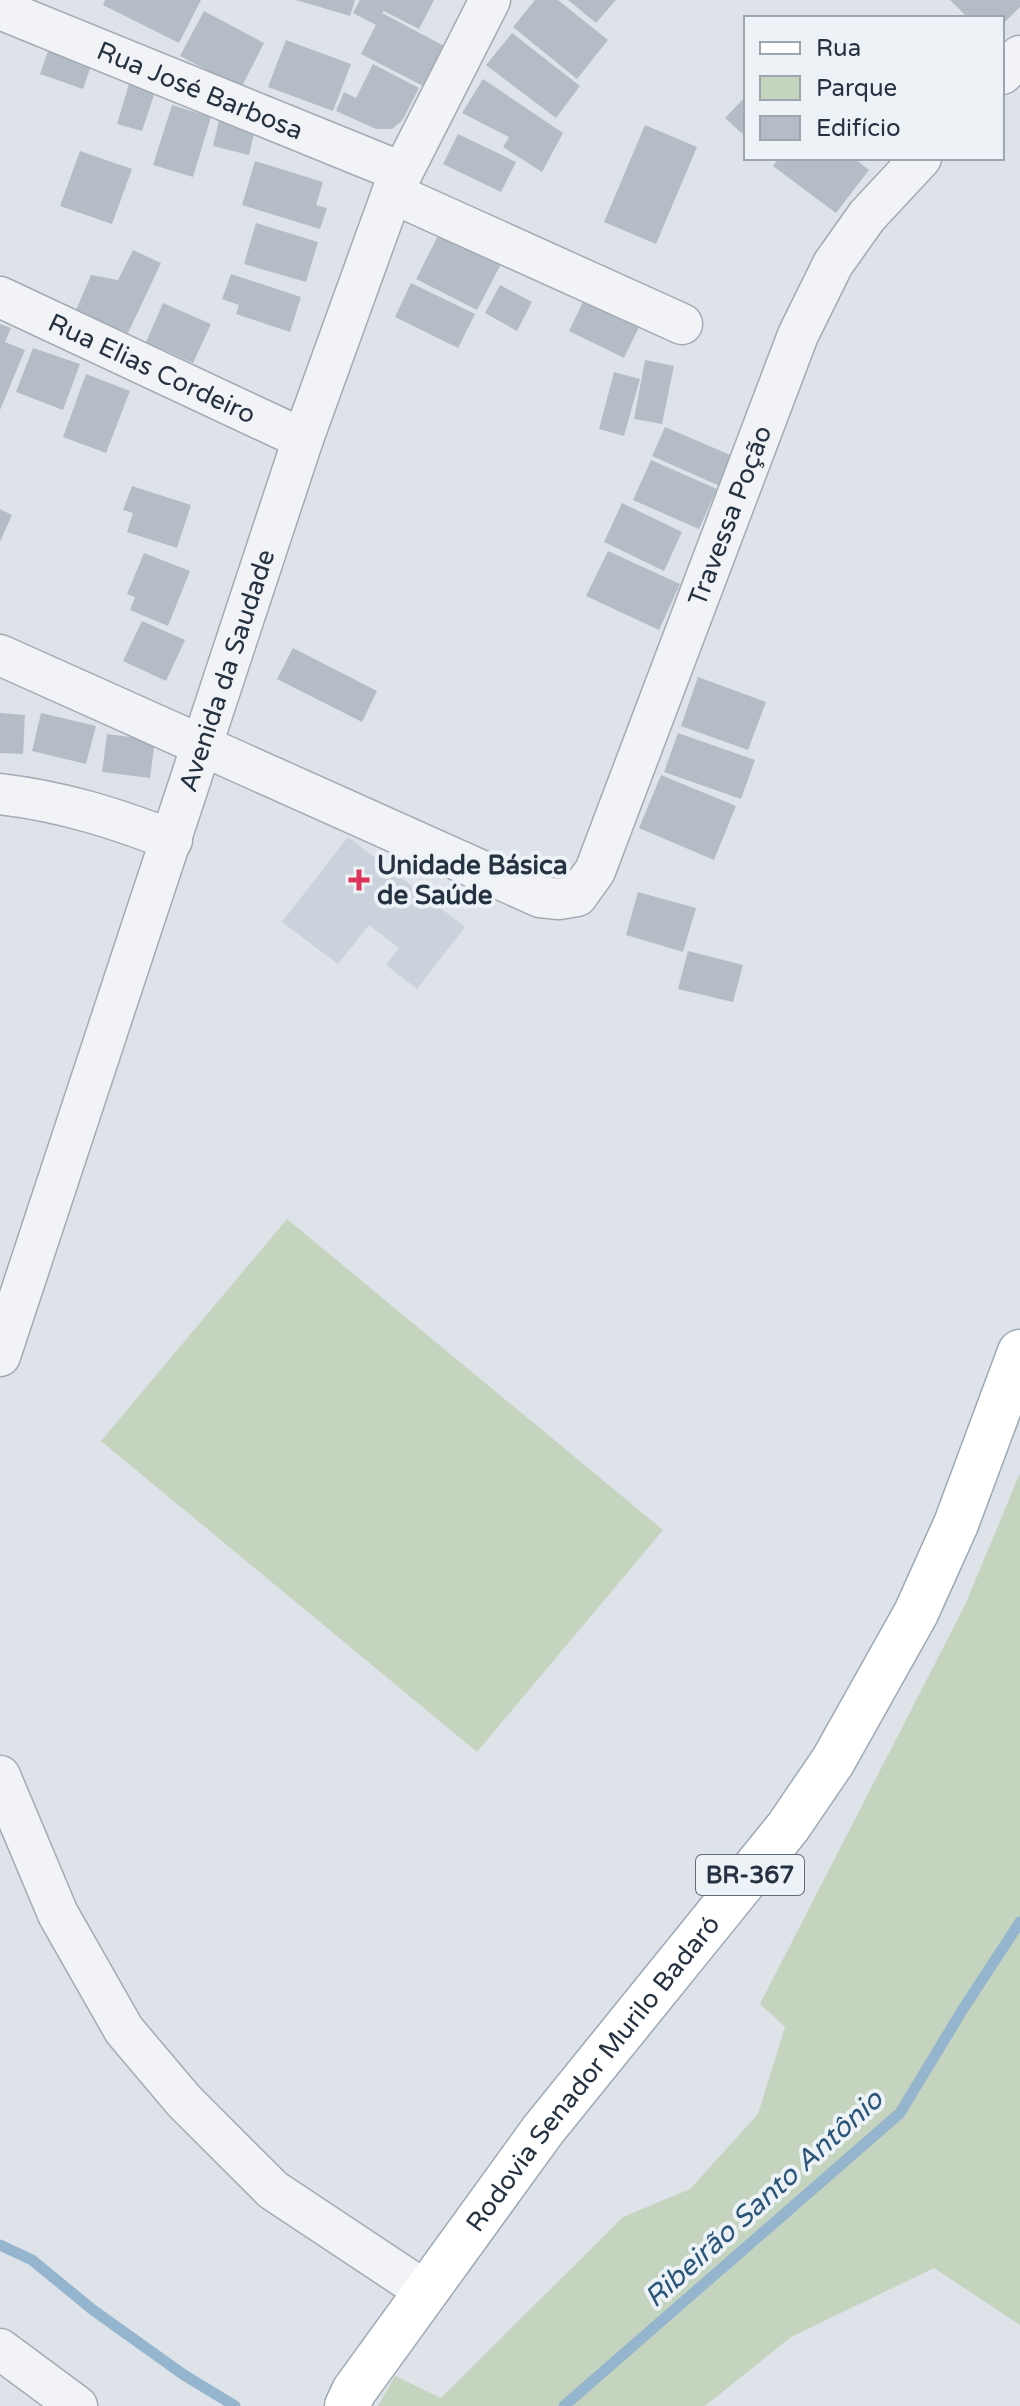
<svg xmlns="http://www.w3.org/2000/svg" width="1020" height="2406" viewBox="0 0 1020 2406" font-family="'Varela Round',sans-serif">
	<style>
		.built { fill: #cbd2db }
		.green { fill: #c5d4be }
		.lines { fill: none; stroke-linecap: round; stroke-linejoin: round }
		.stream { stroke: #94b5cd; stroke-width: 11 }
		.building { fill: #b4bdc6 }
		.street-casing { stroke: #a3aab3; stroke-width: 43 }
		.primary-casing { stroke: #9ca9b6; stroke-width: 47 }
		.street { stroke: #f1f3f7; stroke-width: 40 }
		.primary { stroke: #fff; stroke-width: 44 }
		.poi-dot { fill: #dd345d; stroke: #edf2f6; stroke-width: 3 }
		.labels { text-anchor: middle; stroke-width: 8; stroke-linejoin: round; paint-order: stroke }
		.shield { fill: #edf2f6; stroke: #616c77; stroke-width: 2 }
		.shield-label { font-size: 24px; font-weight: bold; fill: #253241 }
		.street-label { font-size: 26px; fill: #253241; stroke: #edf2f6 }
		.poi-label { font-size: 26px; font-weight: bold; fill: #253241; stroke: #edf2f6; text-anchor: start }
		.water-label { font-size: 28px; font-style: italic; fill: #2b567a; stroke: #edf2f6 }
	</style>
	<rect width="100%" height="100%" fill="#dee3e9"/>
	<path class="built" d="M348,837l117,90 -48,62 -31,-24 13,-17 -30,-23 -31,39 -56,-42z"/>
	<path class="green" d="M287,1219l376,311 -186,222 -376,-311z
		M1020,1473v852l-86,-57 -143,69 -86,69h-327l17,-30 46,22 182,-181 67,-28 68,-75 27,-87 -25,-23 205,-399z"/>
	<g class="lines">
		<path class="stream" d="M0,2245l32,15 61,50 91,65 51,31
			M564,2406l336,-293 63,-104 57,-87"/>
	</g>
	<path class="building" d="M105,0h96l-22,43 -76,-38z
		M296,0h59l-5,16z
		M360,0h74l-15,29 -35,-18 -2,2 64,34 -21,40 -64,-33 15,-29 -23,-12z
		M535,0h23l50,40 -31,39 -64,-52z
		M568,0h48l-20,23z
		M950,0h70v7l-18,18v-7h-34z
		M204,11l60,32 -23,45 -61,-32z
		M512,33l68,53 -24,32 -70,-53z
		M286,40l65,24 -18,47 -65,-24z
		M49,48l43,15 -9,26 -43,-15z
		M373,64l46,24 -17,33 -10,8h-16l-40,-18 8,-19 12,6z
		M483,79l80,54 -21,39 -39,-25 6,-10 -47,-24z
		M129,84l26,8 -13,39 -25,-7z
		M746,96v41l-21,-19z
		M172,105l39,12 -18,60 -40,-12z
		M219,120l36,9 -6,26 -36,-9z
		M645,125l52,22 -41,97 -52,-22z
		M458,134l58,28 -15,30 -58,-28z
		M80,151l52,18 -20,55 -52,-18z
		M779,158h75l15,12 -33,43 -63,-47z
		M255,161l68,21 -7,23 11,3 -7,21 -78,-24z
		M256,223l62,19 -12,40 -62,-18z
		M440,232l61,32 -24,46 -61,-31z
		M133,250l28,13 -33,70 -52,-23 15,-35 27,5z
		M231,274l70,23 -11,35 -54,-18 3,-9 -17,-6z
		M411,283l64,31 -17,34 -63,-31z
		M500,285l32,17 -15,29 -32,-18z
		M584,300l55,27 -15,31 -55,-27z
		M163,303l48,21 -18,39 -47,-21z
		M0,324l11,4 -6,14 20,8 -25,60z
		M33,348l47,16 -17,46 -47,-18z
		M645,360l29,6 -12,58 -28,-5z
		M614,372l26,7 -16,57 -25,-7z
		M86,374l44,17 -24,62 -43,-16z
		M665,427l70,30 -13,30 -70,-31z
		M651,460l66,29 -18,40 -66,-29z
		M132,486l59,19 -14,43 -50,-16 6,-19 -10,-3z
		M622,503l60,29 -18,39 -60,-29z
		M0,509l12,6 -12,27z
		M608,551l72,33 -21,46 -73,-34z
		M144,553l46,18 -22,55 -38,-16 5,-13 -8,-3z
		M142,621l43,19 -19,41 -43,-20z
		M293,648l84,43 -15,31 -85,-43z
		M698,677l68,25 -18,48 -67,-24z
		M0,713l25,2 -2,39 -23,-1z
		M41,713l55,13 -10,38 -54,-13z
		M678,733l77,27 -14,39 -77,-27z
		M107,734l48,6 -5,38 -48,-6z
		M661,775l75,31 -22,54 -75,-32z
		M638,892l58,16 -13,44 -57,-17z
		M688,951l55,14 -10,37 -55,-13z"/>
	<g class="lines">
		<defs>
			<g id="street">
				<path id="s1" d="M0,9l401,163"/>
				<path d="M1002,74l18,-18"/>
				<path d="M392,193l290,131"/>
				<path id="s2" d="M0,297l303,142"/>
				<path id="s3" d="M0,655l540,242 19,2 18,-3 18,-25 203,-536 35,-71 34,-48 54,-58"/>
				<path d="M0,794c62,7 114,24 172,46"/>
				<path id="s4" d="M0,1356l303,-917 89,-246 98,-193"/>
				<path d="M0,1776l58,138 66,116 60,71 89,89 152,101"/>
				<path d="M0,2349l77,57"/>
			</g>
			<g id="primary">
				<path id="s5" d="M347,2406l7,-15 189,-261 245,-303 45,-66 83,-148 40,-89 64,-172"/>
			</g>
		</defs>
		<use href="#street" class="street-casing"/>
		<use href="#primary" class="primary-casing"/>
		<use href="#street" class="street"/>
		<use href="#primary" class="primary"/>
	</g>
	<path class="poi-dot" d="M355 868h8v8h8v8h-8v8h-8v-8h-8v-8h8z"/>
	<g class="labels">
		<rect class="shield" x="696" y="1855" width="108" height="40" rx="6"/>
		<g class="shield-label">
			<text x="750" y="1883">BR-367</text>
		</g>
		<g class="street-label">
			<text dy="9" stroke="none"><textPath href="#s1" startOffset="216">Rua José Barbosa</textPath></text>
			<text dy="9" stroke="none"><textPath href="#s2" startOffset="168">Rua Elias Cordeiro</textPath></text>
			<text dy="9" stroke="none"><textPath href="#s3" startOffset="1040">Travessa Poção</textPath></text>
			<text dy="9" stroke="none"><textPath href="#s4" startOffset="722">Avenida da Saudade</textPath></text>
			<text dy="9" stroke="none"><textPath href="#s5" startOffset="414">Rodovia Senador Murilo Badaró</textPath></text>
		</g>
		<g class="poi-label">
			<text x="377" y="874">Unidade Básica<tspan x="377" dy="30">de Saúde</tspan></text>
		</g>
		<g class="water-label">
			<text transform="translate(763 2198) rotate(-42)" y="10">Ribeirão Santo Antônio</text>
		</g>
	</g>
	<rect x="744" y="16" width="260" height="144" fill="#edf2f6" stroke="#9da5ae" stroke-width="2"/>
	<rect x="760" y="42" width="40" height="12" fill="#ffffff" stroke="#9da5ae" stroke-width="2"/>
	<text x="816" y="56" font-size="24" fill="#253241">Rua</text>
	<rect x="760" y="76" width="40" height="24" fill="#c5d4be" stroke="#9da5ae" stroke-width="2"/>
	<text x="816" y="96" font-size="24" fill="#253241">Parque</text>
	<rect x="760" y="116" width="40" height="24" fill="#b4bdc6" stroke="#9da5ae" stroke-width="2"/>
	<text x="816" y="136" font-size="24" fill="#253241">Edifício</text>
</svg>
